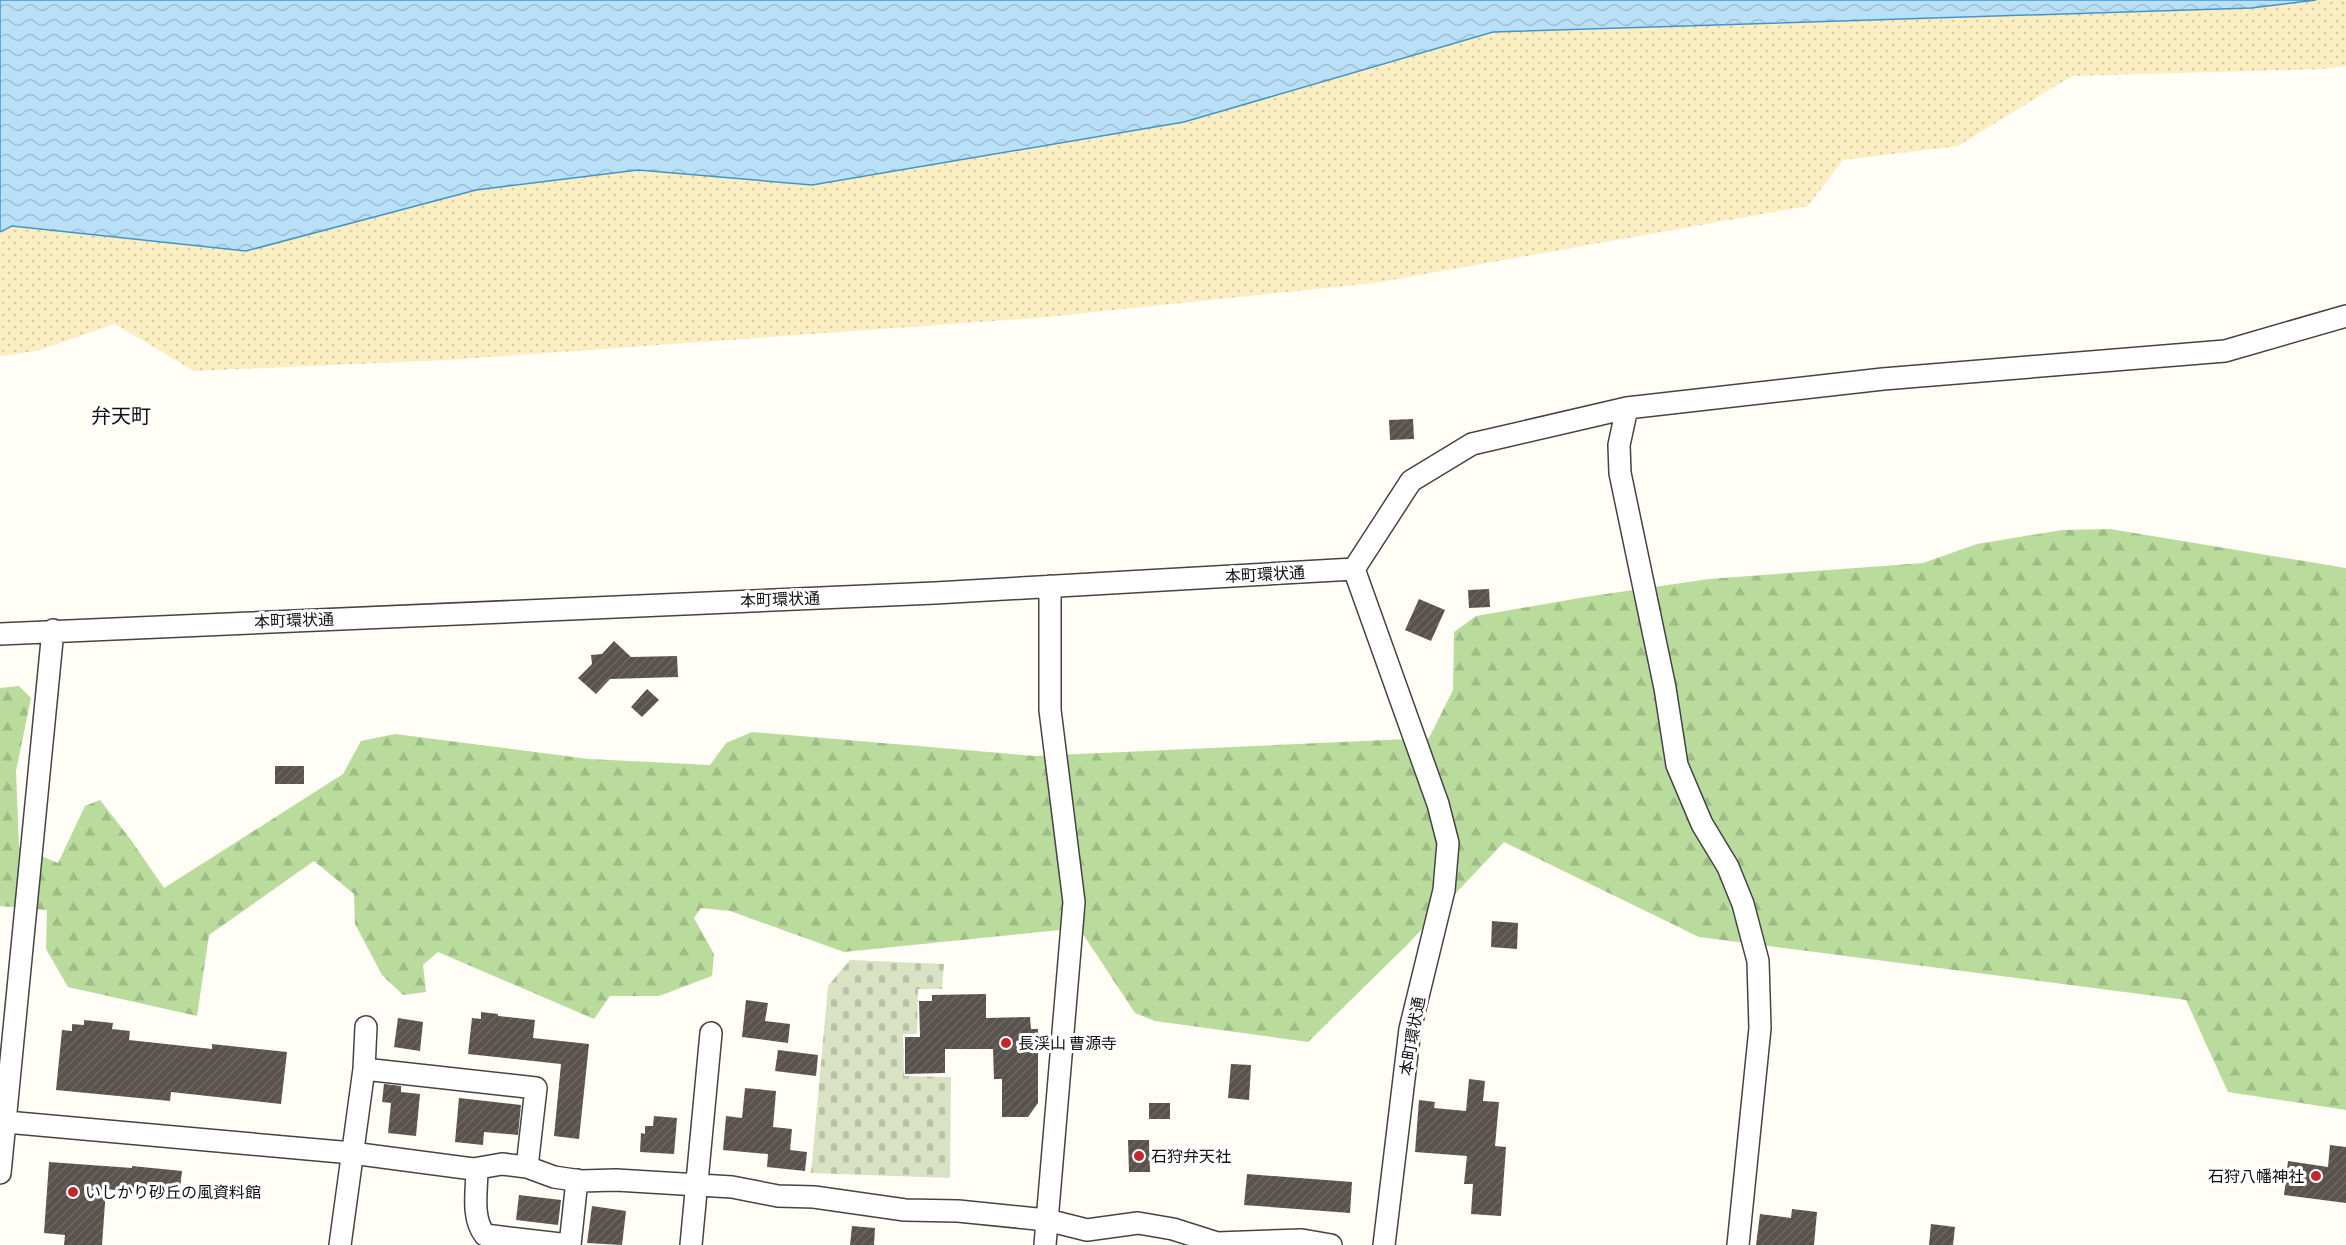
<svg xmlns="http://www.w3.org/2000/svg" width="2346" height="1245" viewBox="0 0 2346 1245" font-family="'Crimson Pro','Noto Sans JP',serif">
	<style>
		.forest { fill: url(#forest-firs) }
		.sand { fill: url(#sand-dots) }
		.cemetery { fill: url(#cemetery-stones) }
		.water { fill: url(#water-waves); stroke: #3f96cf; stroke-width: 1.5 }
		.building { fill: url(#building-hatch) }
		.lines { fill: none; stroke-linecap: round; stroke-linejoin: round }
		.minor-casing { stroke: #444; stroke-width: 24 }
		.minor { stroke: #fff; stroke-width: 21 }
		.poi-dot { fill: #c4262e; stroke: #fff; stroke-width: 2 }
		.labels { text-anchor: middle; stroke-width: 6; stroke-linejoin: round; paint-order: stroke }
		.street-label { font-size: 16px; fill: #111; stroke: #fff }
		.poi-label { font-size: 16px; fill: #111; stroke: #fff; text-anchor: start }
		.quarter-label { font-size: 20px; fill: #111; stroke: #fff }
	</style>
	<defs>
		<pattern id="forest-firs" width="22" height="20" patternUnits="userSpaceOnUse" patternTransform="scale(1.5)"><rect width="22" height="20" fill="#b9dc9c"/><path d="M5 1l3.5 6h-7zM16 11l3.5 6h-7z" fill="#9ebc85"/></pattern>
		<pattern id="sand-dots" width="8" height="8" patternUnits="userSpaceOnUse" patternTransform="scale(1.5)"><rect width="8" height="8" fill="#fbeec1"/><path d="M2 2h.1M6 6h.1" fill="none" stroke="#d6cba5" stroke-width="1.8" stroke-linecap="round"/></pattern>
		<pattern id="cemetery-stones" width="16" height="16" patternUnits="userSpaceOnUse" patternTransform="scale(1.5)"><rect width="16" height="16" fill="#d9e3c4"/><path d="M2 7V4a2 2 0 0 1 4 0v3zM10 15v-3a2 2 0 0 1 4 0v3z" fill="#b9c2a7"/></pattern>
		<pattern id="water-waves" width="16" height="10" patternUnits="userSpaceOnUse" patternTransform="scale(1.5)"><rect width="16" height="10" fill="#b9e0f7"/><path d="M0 5q4-4 8 0t8 0" fill="none" stroke="#9ebfd3"/></pattern>
		<pattern id="building-hatch" width="6" height="6" patternUnits="userSpaceOnUse" patternTransform="scale(1.5)"><rect width="6" height="6" fill="#5a524d"/><path d="M-1 1l2-2M0 6l6-6M5 7l2-2" fill="none" stroke="#6d6662"/></pattern>
	</defs>
	<rect width="100%" height="100%" fill="#fffdf5"/>
	<path class="forest" d="M2110,529l236,39v542l-118,-18 -42,-92 -487,-63 -195,-95 -96,102 -100,98 -153,-21 -20,-8 -56,-85 -235,24 -114,-41 -29,-3 -7,10 20,36 -2,22 -53,20h-49l-16,23 -156,-67 -15,13 3,27 -23,3 -21,-20 -27,-51 -1,-30 -40,-33 -105,74 -12,81 -129,-29 -22,-38 1,-39 -47,-4v-218l19,-2 12,12 -15,73 3,76 39,16 27,-57 15,-6 31,40 33,48 179,-114 18,-33 34,-7 194,25 121,6 16,-22 26,-11 283,24 394,-18 24,-48 1,-58 22,-16 109,-19 124,-18 214,-16 54,-19 85,-14z"/>
	<path class="sand" d="M2316,0h30v66l-23,3 -251,7 -114,70 -115,14 -35,46 -434,77 -337,35 -590,42 -253,11 -79,-47 -78,27 -37,5v-124l12,-6 234,25 230,-61 162,-20 174,15 372,-63 309,-90 758,-24z"/>
	<path class="cemetery" d="M850,960l94,4 -2,25h-24l-1,45h-14l1,42 47,1 -1,101 -139,-5 17,-187z"/>
	<path class="water" d="M0,0h2316l-65,8 -758,24 -309,90 -372,63 -174,-15 -162,20 -230,61 -234,-25 -12,6z"/>
	<path class="building" d="M1413,419l1,20 -24,1 -1,-20z
		M1489,589l1,18 -21,1 -1,-18z
		M1419,599l26,11 -14,31 -26,-11z
		M614,641l17,16 46,-1 1,21 -68,2 -14,15 -18,-16 14,-14 -1,-9 11,-1z
		M647,689l12,11 -17,17 -11,-10z
		M275,766h29v18h-29z
		M1492,921l26,2 -1,26 -26,-2z
		M986,994v24l44,-1 1,12h7v74l-10,14h-26v-38h-8l-1,-30h-48v24l-40,1v-37h15l-1,-36h13v-6z
		M746,1000l22,3 -3,18 25,3 -2,19 -46,-6z
		M481,1012l17,2v2l37,4 -2,18 56,6 -10,95 -25,-3 7,-72 -93,-10 4,-36 9,1z
		M398,1018l25,4 -3,29 -26,-4z
		M84,1020l29,3 -1,6 18,2 -1,9 83,9v-5l75,8 -6,52 -110,-12 -1,9 -114,-11 6,-60 10,1v-7l12,1z
		M778,1050l40,5 -2,21 -41,-5z
		M1231,1064l20,1 -2,35 -21,-2z
		M1469,1079l16,2 -2,20 16,1 -4,44 11,1 -5,69 -30,-2 2,-30h-9l3,-28 -52,-4 4,-52 16,2 -1,6 32,3z
		M384,1084l17,2v6l19,2 -4,42 -28,-3 3,-30 -9,-1z
		M745,1088l31,3 -3,36 19,2 -2,21 17,2 -2,19 -38,-4 1,-13 -45,-4 3,-34 16,2z
		M459,1098l62,7 -3,30 -34,-3 -1,13 -28,-3z
		M1149,1103h21v16h-21z
		M654,1116l23,2 -3,36 -34,-2 1,-19 4,1v-8h8z
		M1128,1140h21l1,32h-21z
		M2330,1145l16,2v56l-62,-8 4,-34 40,6z
		M49,1162l83,6v-2l50,5 -3,26 -73,-8 -4,56h-38l1,-10 -21,-2z
		M1247,1174l105,8 -2,31 -106,-8z
		M519,1195l42,5 -3,25 -42,-5z
		M592,1206l34,5 -4,34 -35,-2z
		M1792,1209l25,3 -3,33h-58l4,-31 31,4z
		M1931,1224l24,3 -2,18h-24z
		M852,1226l23,2 -1,17h-24z"/>
	<g class="lines">
		<defs>
			<path id="minor" d="M1627,408l-8,37 1,28 45,215 12,77 25,59 26,43 15,37 15,57 2,67 -22,217
				M1354,569l57,-88 61,-37 155,-36 256,-29 342,-28 121,-35
				M0,634l935,-41 419,-24 84,235 10,39 -4,47 -34,139 -26,216
				M364,1069l172,19 -9,79
				M6,1122l346,31 121,16 29,-5 25,3 27,10 27,4 35,-1 116,7 46,9 36,1 91,13 53,1 89,9 40,10 51,-7 35,6 44,14 85,-3 29,5
				M477,1169c0,21 -6,49 8,66l84,10
				M0,1173l53,-543
				M340,1245l24,-176 2,-42
				M570,1245l7,-65
				M691,1245l20,-212
				M1045,1245l29,-343 -24,-192v-124"/>
		</defs>
		<use href="#minor" class="minor-casing"/>
		<use href="#minor" class="minor"/>
	</g>
	<g class="poi-dot">
		<circle cx="1006" cy="1043" r="6"/>
		<circle cx="1139" cy="1156" r="6"/>
		<circle cx="2316" cy="1176" r="6"/>
		<circle cx="73" cy="1192" r="6"/>
	</g>
	<g class="labels">
		<g class="street-label">
			<text transform="translate(1265 574) rotate(-3)" y="6">本町環状通</text>
			<text transform="translate(780 599) rotate(-2)" y="6">本町環状通</text>
			<text transform="translate(294 620) rotate(-2)" y="6">本町環状通</text>
			<text transform="translate(1412 1036) rotate(-80)" y="6">本町環状通</text>
		</g>
		<g class="poi-label">
			<text x="1018" y="1049">長渓山 曹源寺</text>
			<text x="1151" y="1162">石狩弁天社</text>
			<text x="2304" y="1182" text-anchor="end">石狩八幡神社</text>
			<text x="85" y="1198">いしかり砂丘の風資料館</text>
		</g>
		<g class="quarter-label">
			<text x="121" y="423">弁天町</text>
		</g>
	</g>
</svg>
